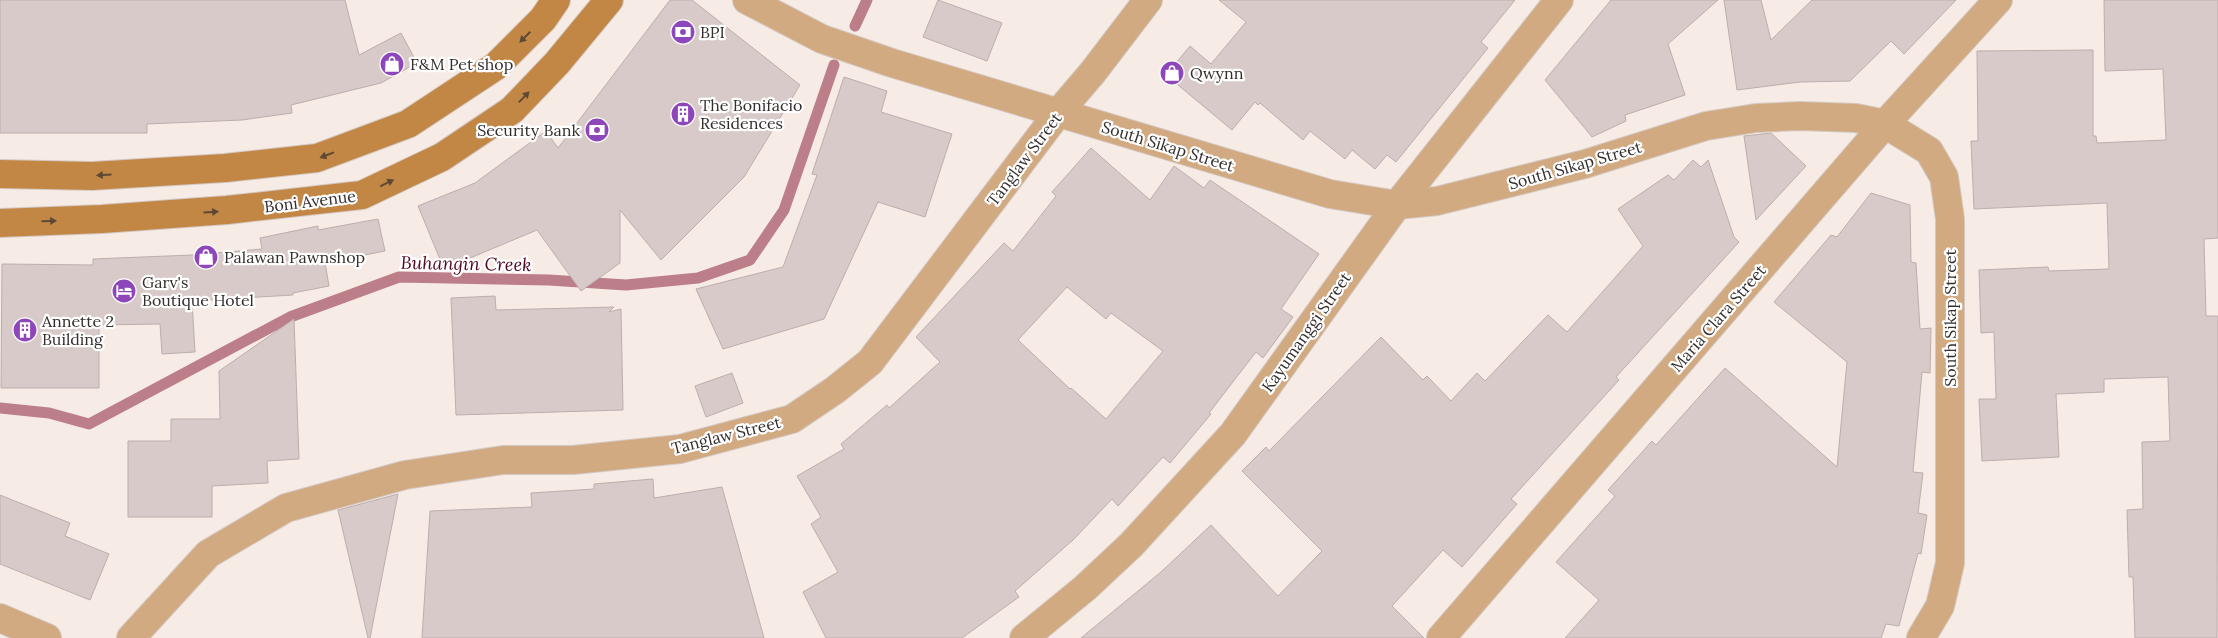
<svg xmlns="http://www.w3.org/2000/svg" width="2218" height="638" viewBox="0 0 2218 638" font-family="Lora,serif">
	<style>
		.lines { fill: none; stroke-linecap: round; stroke-linejoin: round }
		.stream { stroke: #bc7e88; stroke-width: 11 }
		.building { fill: #d7cac8; stroke: #bbaeac; fill-rule: evenodd }
		.street-casing { stroke: #d4c9c4; stroke-width: 30 }
		.secondary-casing { stroke: #d4c9c4; stroke-width: 30 }
		.street { stroke: #d2aa81; stroke-width: 28 }
		.secondary { stroke: #c28745; stroke-width: 28 }
		.oneway { fill: #5e4934 }
		.labels { text-anchor: middle; stroke-width: 4.5; stroke-linejoin: round; paint-order: stroke }
		.poi-label { font-size: 16px; fill: #332e2c; stroke: #fff; text-anchor: start }
		.street-label { font-size: 16px; fill: #332e2c; stroke: #fff }
		.water-label { font-size: 18px; font-style: italic; fill: #520720; stroke: #fff }
	</style>
	<rect width="100%" height="100%" fill="#f7ebe5"/>
	<g class="lines">
		<path class="stream" d="M855,26l12,-26
			M0,408l49,5 40,11 201,-107 109,-40 150,3 77,5 72,-7 52,-18 34,-50 50,-145"/>
	</g>
	<path class="building" d="M0,0h345l14,55 42,-22 16,30 -36,20 -90,22 1,8 -50,7 -95,4v9h-147z
		M670,0h22l108,85 -56,92 -83,83 -41,-50v53l-39,28 -44,-61 -93,39 -26,-63 57,-23 71,-52 12,17z
		M938,0l64,23 -15,38 -64,-24z
		M1219,0h296l-34,42 7,6 -92,114 -9,-7 -12,14 -23,-19 -7,9 -35,-28 -7,9 -43,-37 -2,2 -3,-3 -23,28 -66,-55 24,-29 21,18 35,-42z
		M1611,0h107l-50,44 17,51 -60,20 1,6 -34,16 -47,-57z
		M1724,0h37l10,40 41,-40h144l-52,54 -13,-13 -41,40 -50,1 -63,8z
		M2104,0h114v238l-14,1 2,77h12l-1,322h-82l-2,-61h-4l-2,-67 16,-1 -1,-67 28,-1 -2,-64 -64,2v13l-48,2 3,63 -77,4 -3,-62h17l-2,-67 -13,1 -2,-63 69,-3 1,4 60,-2 -2,-66 -133,6 -3,-68h7l-1,-90 116,-1v86h3l1,7 69,-3 -3,-71 -58,2z
		M844,77l43,14 -6,21 71,22 -27,83 -47,-15 -54,117 -101,30 -27,-60 87,-22 34,-92 -5,-1z
		M1771,133l35,33 -50,54 -12,-84z
		M1091,148l59,52 24,-34 30,22 6,-8 109,74 -38,55 12,8 -30,41 -7,-6 -47,61 2,1 -41,49 -7,-6 -45,49 -6,-7 -39,41 -58,51 4,6 -57,41h-136l-23,-46 35,-20 -27,-48 10,-7 -24,-41 47,-27 -3,-5 46,-39 2,3 51,-46 -24,-25 88,-94 9,8 43,-55 -4,-4zM1067,287l39,32 5,-6 52,38 -57,68 -35,-31 -1,1 -52,-49z
		M1693,160l8,7 7,-7 26,77 5,5 -123,135 3,3 -108,119 6,5 -55,63 -19,-17 -51,56 32,32h-343l80,-66 50,-47 67,71 44,-45 -80,-80 24,-24 3,4 112,-114 42,43 4,-4 24,25 26,-28 8,8 63,-66 19,17 76,-86 -25,-37 50,-34 6,5z
		M1871,193l39,12 1,57 5,1 4,66 11,-1 -1,45 -8,-1 -9,100 10,1 -5,40 9,2 -6,39 -3,-1 -19,73 -13,-2 -5,14h-316l34,-38 -43,-38 59,-66 -7,-6 44,-49 4,4 69,-77 112,99 10,-105 -73,-60 57,-67 6,2z
		M378,219l7,32 -60,12 4,23 -36,7v2l-101,6 3,51 -33,2 -2,-30 -61,1v63h-98l1,-124 91,1v-6l99,-4 70,-6 -2,-11 58,-12v4z
		M495,296l1,14 118,-3 -5,5 12,-3 2,101 -167,5 -5,-117z
		M294,319l5,140 -32,2 1,22 -56,3v31h-84v-76h43v-22h49l-1,-48z
		M732,373l11,30 -37,14 -11,-31z
		M653,479l1,19 68,-11 42,151h-342l8,-127 102,-4 -1,-14 63,-4v-5z
		M398,494l-28,144h-2l-30,-128z
		M0,495l70,28 -5,13 44,18 -19,46 -90,-36z"/>
	<g class="lines">
		<defs>
			<path id="street" d="M747,0l75,39 70,24 438,131 67,11 40,-4 148,-37 121,-38 50,-8 44,-2 56,2 29,6 44,27 15,26 6,42v344l-10,43 -19,32
				M0,618l47,20
				M131,638l77,-84 78,-46 119,-33 98,-15h70l107,-11 112,-30 43,-29 35,-28 188,-249 35,-41 55,-72
				M1024,638l61,-50 46,-43 102,-111 164,-229 162,-205
				M1441,638l444,-514 113,-124"/>
			<path id="secondary" d="M0,174l92,2 133,-8 92,-10 91,-34 88,-58 47,-47 13,-19
				M0,223l102,-4 125,-9 135,-15 80,-38 70,-47 45,-47 52,-63"/>
		</defs>
		<use href="#street" class="street-casing"/>
		<use href="#secondary" class="secondary-casing"/>
		<use href="#street" class="street"/>
		<use href="#secondary" class="secondary"/>
	</g>
	<defs><path id="oneway-solid" d="M-6-.8H1V-3.2L6.5 0L1 3.2V.8H-6Z" transform="scale(1.25)"/></defs>
	<g class="oneway">
		<use href="#oneway-solid" transform="translate(525 37) rotate(135)"/>
		<use href="#oneway-solid" transform="translate(524 97) rotate(-46)"/>
		<use href="#oneway-solid" transform="translate(327 155) rotate(159)"/>
		<use href="#oneway-solid" transform="translate(104 175) rotate(177)"/>
		<use href="#oneway-solid" transform="translate(387 183) rotate(-26)"/>
		<use href="#oneway-solid" transform="translate(211 212) rotate(-4)"/>
		<use href="#oneway-solid" transform="translate(49 221) rotate(-2)"/>
	</g>
	<defs>
		<symbol id="bank-disc" viewBox="-11 -11 22 22"><circle r="9.5" fill="#8d47bb" stroke="#fff"/><path d="M-6-4H6V4H-6ZM0-2.3a2.3 2.3 0 1 0 0 4.6a2.3 2.3 0 1 0 0-4.6Z" fill="#fff"/></symbol>
		<symbol id="shop-disc" viewBox="-11 -11 22 22"><circle r="9.5" fill="#8d47bb" stroke="#fff"/><path d="M-5-2.5h2.3a2.7 3.5 0 0 1 5.4 0H5L5.5 6h-11ZM-1.5-2.5h3a1.5 2.3 0 0 0-3 0Z" fill="#fff"/></symbol>
		<symbol id="building-disc" viewBox="-11 -11 22 22"><circle r="9.5" fill="#8d47bb" stroke="#fff"/><path d="M-4-6H4V6H1V3H-1V6H-4ZM-2.5-4.3h1.7v1.8h-1.7ZM.8-4.3h1.7v1.8H.8ZM-2.5-1h1.7V.8h-1.7ZM.8-1h1.7V.8H.8Z" fill="#fff"/></symbol>
		<symbol id="hotel-disc" viewBox="-11 -11 22 22"><circle r="9.5" fill="#8d47bb" stroke="#fff"/><path d="M-6-4.5h1.5V1H6V5H4.5V3h-9V5H-6ZM-4 0a1.8 1.8 0 1 1 3.6 0ZM.5 0V-2.5h3Q6-2.5 6 0Z" fill="#fff"/></symbol>
	</defs>
	<g fill-rule="evenodd">
		<use href="#bank-disc" x="669" y="18" width="28" height="28"/>
		<use href="#shop-disc" x="378" y="50" width="28" height="28"/>
		<use href="#shop-disc" x="1158" y="59" width="28" height="28"/>
		<use href="#building-disc" x="669" y="100" width="28" height="28"/>
		<use href="#bank-disc" x="583" y="116" width="28" height="28"/>
		<use href="#shop-disc" x="192" y="243" width="28" height="28"/>
		<use href="#hotel-disc" x="110" y="277" width="28" height="28"/>
		<use href="#building-disc" x="11" y="316" width="28" height="28"/>
	</g>
	<g class="labels">
		<g class="poi-label">
			<text x="700" y="38">BPI</text>
			<text x="410" y="70">F&amp;M Pet shop</text>
			<text x="1190" y="79">Qwynn</text>
			<text x="700" y="111">The Bonifacio<tspan x="700" dy="18">Residences</tspan></text>
			<text x="580" y="136" text-anchor="end">Security Bank</text>
			<text x="224" y="263">Palawan Pawnshop</text>
			<text x="142" y="288">Garv's<tspan x="142" dy="18">Boutique Hotel</tspan></text>
			<text x="42" y="327">Annette 2<tspan x="42" dy="18">Building</tspan></text>
		</g>
		<g class="street-label">
			<text transform="translate(1168 146) rotate(17)" y="6">South Sikap Street</text>
			<text transform="translate(1024 159) rotate(-53)" y="6">Tanglaw Street</text>
			<text transform="translate(1575 165) rotate(-16)" y="6">South Sikap Street</text>
			<text transform="translate(310 201) rotate(-7)" y="6">Boni Avenue</text>
			<text transform="translate(1718 318) rotate(-49)" y="6">Maria Clara Street</text>
			<text transform="translate(1950 318) rotate(-90)" y="6">South Sikap Street</text>
			<text transform="translate(1306 332) rotate(-55)" y="6">Kayumanggi Street</text>
			<text transform="translate(726 435) rotate(-14)" y="6">Tanglaw Street</text>
		</g>
		<g class="water-label">
			<text transform="translate(466 264) rotate(1)" y="6">Buhangin Creek</text>
		</g>
	</g>
</svg>
